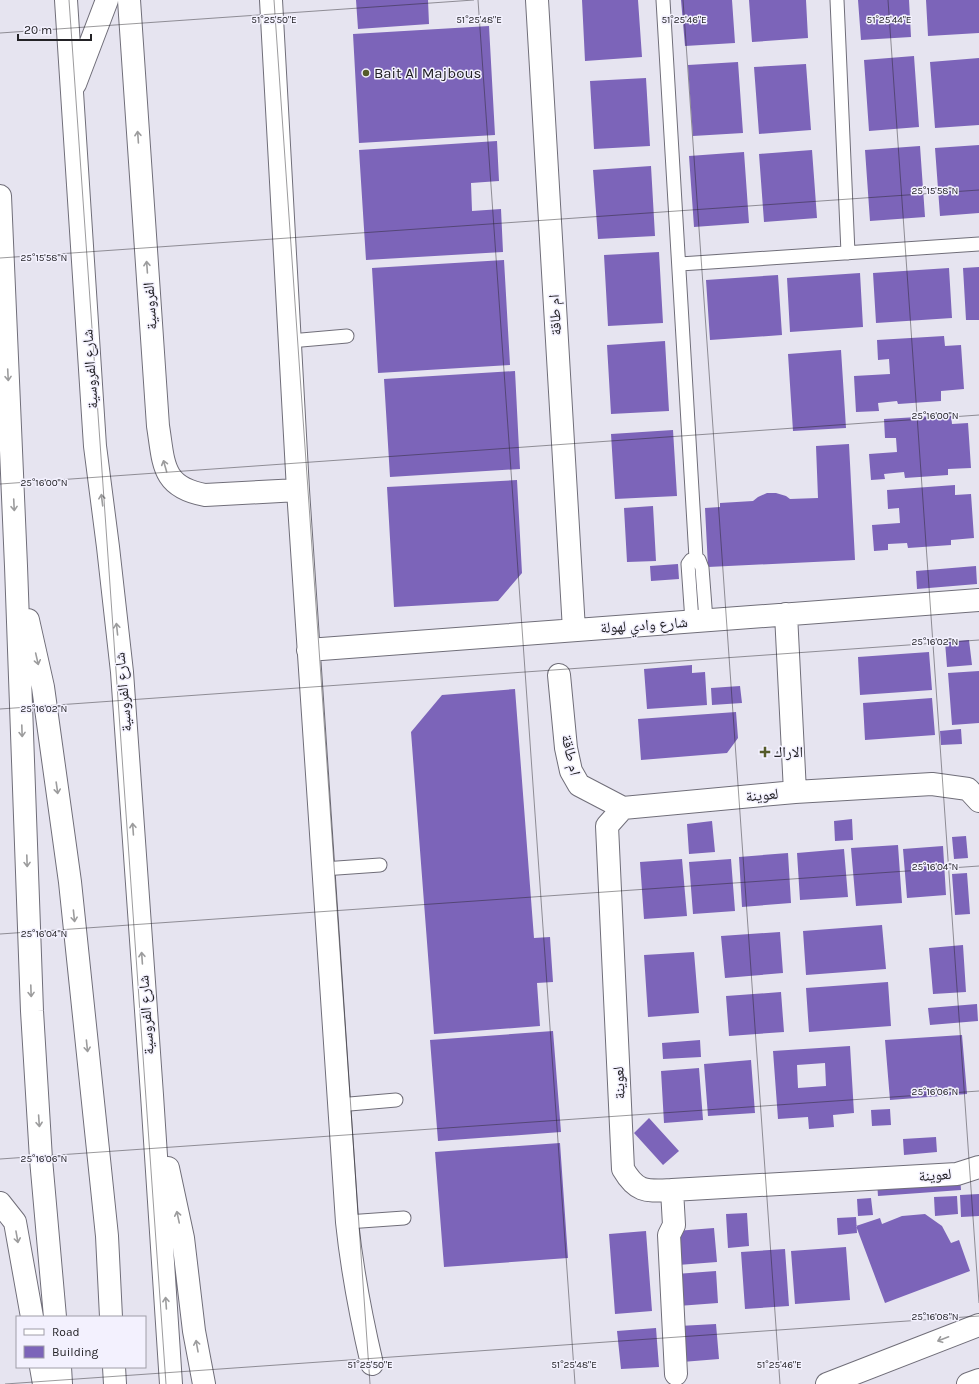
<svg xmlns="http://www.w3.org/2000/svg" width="979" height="1384" viewBox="0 0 979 1384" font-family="Karla,'Noto Naskh Arabic',sans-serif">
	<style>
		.building { fill: #7c64b9; fill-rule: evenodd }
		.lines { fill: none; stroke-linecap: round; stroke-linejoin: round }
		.service-casing { stroke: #706e79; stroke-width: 15 }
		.minor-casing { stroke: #706e79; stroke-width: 24 }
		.tertiary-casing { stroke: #706e79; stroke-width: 24 }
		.trunk-casing { stroke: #706e79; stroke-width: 24 }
		.service { stroke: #fff; stroke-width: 13 }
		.minor { stroke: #fff; stroke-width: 22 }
		.tertiary { stroke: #fff; stroke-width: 22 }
		.trunk { stroke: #fff; stroke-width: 22 }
		.oneway { stroke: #9c9c9d }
		.ticks { fill: none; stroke: #232226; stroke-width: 1; stroke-opacity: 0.45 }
		.poi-dot { fill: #555b2a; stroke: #f3f1fe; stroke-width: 1.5 }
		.labels { text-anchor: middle; stroke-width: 3; stroke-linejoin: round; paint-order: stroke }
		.poi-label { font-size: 15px; fill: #232226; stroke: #f3f1fe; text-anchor: start }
		.street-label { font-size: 15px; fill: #232226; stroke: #f3f1fe }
		.ticks-label { font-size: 10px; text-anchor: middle; fill: #232226; stroke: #f3f1fe; stroke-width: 3; stroke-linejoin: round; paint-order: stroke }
	</style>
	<rect width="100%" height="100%" fill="#e6e4f0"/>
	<path class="building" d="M356,0h72l1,24 -71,5z
		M582,0h56l4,57 -57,4z
		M681,0h51l3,43 -50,3z
		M749,0h57l2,38 -56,4z
		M858,0h51l2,37 -50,3z
		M926,0h53v33l-51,3z
		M489,26l6,109 -136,8 -6,-109z
		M914,56l5,71 -50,4 -5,-71z
		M979,58v67l-44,3 -5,-66z
		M738,62l5,71 -50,3 -5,-71z
		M806,64l5,66 -52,4 -5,-67z
		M646,78l4,68 -56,3 -4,-68z
		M497,141l2,40 -28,2 1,28 29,-2 2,43 -137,8 -7,-110z
		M979,145v68l-39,3 -5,-68z
		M920,146l5,71 -55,4 -5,-71z
		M812,150l5,68 -53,4 -5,-68z
		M744,152l5,71 -55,4 -5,-71z
		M651,166l4,70 -57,3 -5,-69z
		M659,252l4,71 -55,3 -4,-71z
		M504,260l6,105 -132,8 -6,-105z
		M979,267v53h-13l-3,-52z
		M949,268l3,50 -76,5 -3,-50z
		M860,273l3,54 -73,5 -3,-54z
		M778,275l4,60 -72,5 -4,-60z
		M944,336l1,10 16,-1 3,44 -23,2v10l-43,3 -1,-3 -19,2 1,8 -23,1 -2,-36 36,-2 -1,-15 -11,1 -1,-20z
		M665,341l4,70 -58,3 -4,-69z
		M841,350l5,78 -53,3 -5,-77z
		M515,371l5,98 -130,8 -6,-98z
		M951,415l1,9 16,-1 3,45 -23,1v6l-43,3 -1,-6 -20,2 1,5 -14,1 -2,-26 28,-2 -1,-14h-11l-1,-19z
		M673,430l4,66 -62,3 -4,-65z
		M849,444l6,116 -147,7 -3,-59 15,-1v-4l33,-2 5,-4 9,-4h9l10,3 4,3 28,-1 -2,-52z
		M517,480l5,93 -24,28 -104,6 -7,-120z
		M955,485v10l16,-1 3,44 -23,2v5l-43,3 -1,-5 -19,1v6l-14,1 -2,-26 28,-2 -1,-15 -11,1 -1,-19z
		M653,506l3,55 -29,1 -3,-54z
		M678,564l1,15 -28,2 -1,-15z
		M976,566l1,18 -60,5 -1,-18z
		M969,640l3,25 -25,2 -2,-25z
		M929,652l3,38 -72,5 -2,-38z
		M692,665v8l13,-1 2,33 -60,4 -3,-40z
		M979,671v52l-27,2 -4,-52z
		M740,686l2,17 -30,2 -1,-17z
		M515,689l19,249 16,-1 3,45 -16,1 3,43 -106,8 -23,-302 31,-37z
		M932,698l3,37 -70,5 -2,-37z
		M736,712l2,26 -11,15 -86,7 -3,-41z
		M961,729l1,15 -21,1 -1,-14z
		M852,819l1,21 -18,1 -1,-20z
		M712,821l3,31 -26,2 -2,-30z
		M966,836l2,22 -14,1 -2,-22z
		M898,845l4,58 -46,3 -5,-58z
		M943,846l3,49 -39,3 -4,-49z
		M844,849l4,48 -48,3 -3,-47z
		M788,853l3,50 -49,4 -3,-50z
		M682,859l5,57 -43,3 -4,-57z
		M731,859l4,52 -42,3 -4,-52z
		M967,873l3,41 -15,1 -3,-41z
		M882,925l4,44 -80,6 -3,-44z
		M780,932l3,41 -58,5 -4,-42z
		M963,945l3,47 -33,2 -4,-46z
		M694,952l5,61 -51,4 -4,-62z
		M888,982l3,44 -82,6 -3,-44z
		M781,992l3,40 -55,4 -3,-40z
		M977,1004l1,17 -48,4 -2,-17z
		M553,1031l8,101 -123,9 -8,-101z
		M962,1035l5,59 -77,6 -5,-60z
		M700,1040l1,17 -38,2 -1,-16z
		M850,1046l4,67 -21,2 1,12 -25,2 -1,-12 -30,2 -5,-68zM825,1063l1,23 -28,2 -1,-23z
		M751,1060l4,53 -47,3 -4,-52z
		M699,1068l4,52 -39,3 -3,-52z
		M890,1109l1,16 -19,1 -1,-16z
		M649,1118l30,33 -16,14 -29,-32z
		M936,1137l1,15 -33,3 -1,-16z
		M560,1143l8,115 -124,9 -9,-115z
		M960,1176l1,14 -83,6 -1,-14z
		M979,1194v22l-18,1 -1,-22z
		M957,1196l1,18 -23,2 -1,-19z
		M871,1198l2,17 -15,1 -1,-17z
		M747,1213l2,33 -21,2 -2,-34z
		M925,1214l17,12 9,17 8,-3 11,31 -85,32 -29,-77 24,-8 2,6 20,-8z
		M856,1217l1,16 -19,2 -1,-17z
		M714,1228l3,34 -39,3 -2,-34z
		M646,1231l6,80 -37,3 -6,-80z
		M846,1247l4,53 -55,4 -4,-53z
		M785,1249l4,57 -44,3 -4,-57z
		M716,1271l2,32 -40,3 -2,-32z
		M716,1324l3,35 -37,3 -3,-36z
		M656,1328l3,39 -38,2 -4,-38z"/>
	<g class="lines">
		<defs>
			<path id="service" d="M663,0l33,558 3,2 3,8 4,52
				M837,0l11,253
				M680,264l299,-20
				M290,341l57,-5
				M692,621l-4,-57 3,-4 5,-2
				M323,869l57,-4
				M338,1105l58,-5
				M347,1222l57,-4"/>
			<path id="minor" d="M129,0l29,426c6,37 3,61 47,69l93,-5
				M271,0l27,490 49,732c5,48 14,95 25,142
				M537,0l37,630
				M786,614l9,178
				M308,650l671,-50
				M559,675l7,73 5,23 8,14 44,23
				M979,801l-11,-12 -36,-5 -137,8 -172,16 -16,18 16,343c14,24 23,22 49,21l285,-16 22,-7
				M672,1190l2,35 -5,10 7,139"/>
			<path id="tertiary" d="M827,1384l152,-59
				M968,1384l11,-4"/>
			<path id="trunk" d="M66,0l29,446 13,101 14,125 30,423 19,289
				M75,84l32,-84
				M0,196l16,370 16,445 9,148 14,158
				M28,620l15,67 27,195 37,354 4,81
				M168,1168l15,70 11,93 10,53
				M0,1203l15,19 17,95
				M41,1367l3,17
				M60,1367l1,17
				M114,1367l1,17"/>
		</defs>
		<use href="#service" class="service-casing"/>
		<use href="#minor" class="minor-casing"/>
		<use href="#tertiary" class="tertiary-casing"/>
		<use href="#trunk" class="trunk-casing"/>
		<use href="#service" class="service"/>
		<use href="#minor" class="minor"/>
		<use href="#tertiary" class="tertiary"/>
		<use href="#trunk" class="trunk"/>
	</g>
	<defs><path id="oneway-shaft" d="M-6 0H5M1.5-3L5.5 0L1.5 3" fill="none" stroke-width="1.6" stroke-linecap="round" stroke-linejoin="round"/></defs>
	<g class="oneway">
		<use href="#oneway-shaft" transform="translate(138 137) rotate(-94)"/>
		<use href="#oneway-shaft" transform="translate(147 267) rotate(-94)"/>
		<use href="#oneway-shaft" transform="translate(8 375) rotate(87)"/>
		<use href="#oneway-shaft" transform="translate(165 466) rotate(-106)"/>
		<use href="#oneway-shaft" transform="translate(102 500) rotate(-97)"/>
		<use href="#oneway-shaft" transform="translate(14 505) rotate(87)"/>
		<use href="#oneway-shaft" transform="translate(117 629) rotate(-96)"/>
		<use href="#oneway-shaft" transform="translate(37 659) rotate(77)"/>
		<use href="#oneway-shaft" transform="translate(22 731) rotate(88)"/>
		<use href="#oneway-shaft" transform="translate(57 788) rotate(82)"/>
		<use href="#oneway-shaft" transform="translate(133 829) rotate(-94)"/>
		<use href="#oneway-shaft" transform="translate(27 861) rotate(88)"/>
		<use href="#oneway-shaft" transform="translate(74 916) rotate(84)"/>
		<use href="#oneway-shaft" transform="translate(142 958) rotate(-94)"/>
		<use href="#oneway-shaft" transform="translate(31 991) rotate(88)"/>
		<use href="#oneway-shaft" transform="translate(87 1046) rotate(84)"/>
		<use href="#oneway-shaft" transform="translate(39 1121) rotate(86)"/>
		<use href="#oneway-shaft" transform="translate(178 1217) rotate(-102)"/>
		<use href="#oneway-shaft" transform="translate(17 1237) rotate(80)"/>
		<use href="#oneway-shaft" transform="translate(166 1303) rotate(-94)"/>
		<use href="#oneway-shaft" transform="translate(943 1339) rotate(159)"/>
		<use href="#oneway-shaft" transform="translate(197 1346) rotate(-100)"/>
	</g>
	<path class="ticks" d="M69,0l97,1384M274,0l96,1384M478,0l97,1384M683,0l97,1384M888,0l91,1303M0,33l474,-33M0,258l979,-68M0,484l979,-69M0,709l979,-69M0,934l979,-68M0,1159l979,-68M5,1384l974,-68"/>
	<g class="poi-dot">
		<circle cx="366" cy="73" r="4"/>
		<path d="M763 746h4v4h4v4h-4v4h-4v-4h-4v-4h4z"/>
	</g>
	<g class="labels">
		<g class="poi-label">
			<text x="374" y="78">Bait Al Majbous</text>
			<text x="774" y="757">الاراك</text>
		</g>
		<g class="street-label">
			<text transform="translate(150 306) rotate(-94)" y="5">الفروسية</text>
			<text transform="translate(555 315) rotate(-93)" y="5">ام طاقة</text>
			<text transform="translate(90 369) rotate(-94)" y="5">شارع الفروسية</text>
			<text transform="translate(644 625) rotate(-4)" y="5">شارع وادي لهولة</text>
			<text transform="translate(123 692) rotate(-95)" y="5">شارع الفروسية</text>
			<text transform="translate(571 755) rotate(77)" y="5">ام طاقة</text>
			<text transform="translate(762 795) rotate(-5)" y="5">لعوينة</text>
			<text transform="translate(146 1015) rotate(-94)" y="5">شارع الفروسية</text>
			<text transform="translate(619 1083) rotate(-93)" y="5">لعوينة</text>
			<text transform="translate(935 1175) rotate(-4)" y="5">لعوينة</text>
		</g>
	</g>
	<g class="ticks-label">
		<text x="274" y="23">51°25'50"E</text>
		<text x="479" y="23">51°25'48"E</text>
		<text x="684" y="23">51°25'46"E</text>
		<text x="889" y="23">51°25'44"E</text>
		<text x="935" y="194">25°15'58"N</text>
		<text x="44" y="261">25°15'58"N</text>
		<text x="935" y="419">25°16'00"N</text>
		<text x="44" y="486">25°16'00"N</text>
		<text x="935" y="645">25°16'02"N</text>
		<text x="44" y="712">25°16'02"N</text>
		<text x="935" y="870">25°16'04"N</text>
		<text x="44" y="937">25°16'04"N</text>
		<text x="935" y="1095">25°16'06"N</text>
		<text x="44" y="1162">25°16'06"N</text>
		<text x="935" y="1320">25°16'08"N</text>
		<text x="370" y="1368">51°25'50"E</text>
		<text x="574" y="1368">51°25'48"E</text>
		<text x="779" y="1368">51°25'46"E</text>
	</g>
	<rect x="16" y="1316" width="130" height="52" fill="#f3f1fe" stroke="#a09ea8"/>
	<rect x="24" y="1329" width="20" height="6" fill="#ffffff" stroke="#a09ea8"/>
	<text x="52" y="1336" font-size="12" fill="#232226">Road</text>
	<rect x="24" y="1346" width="20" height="12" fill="#7c64b9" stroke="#a09ea8"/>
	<text x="52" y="1356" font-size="12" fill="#232226">Building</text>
	<path d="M18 34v6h73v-6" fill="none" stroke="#232226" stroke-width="2"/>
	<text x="24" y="34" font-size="12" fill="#232226" stroke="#f3f1fe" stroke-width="3" paint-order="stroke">20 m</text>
</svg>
